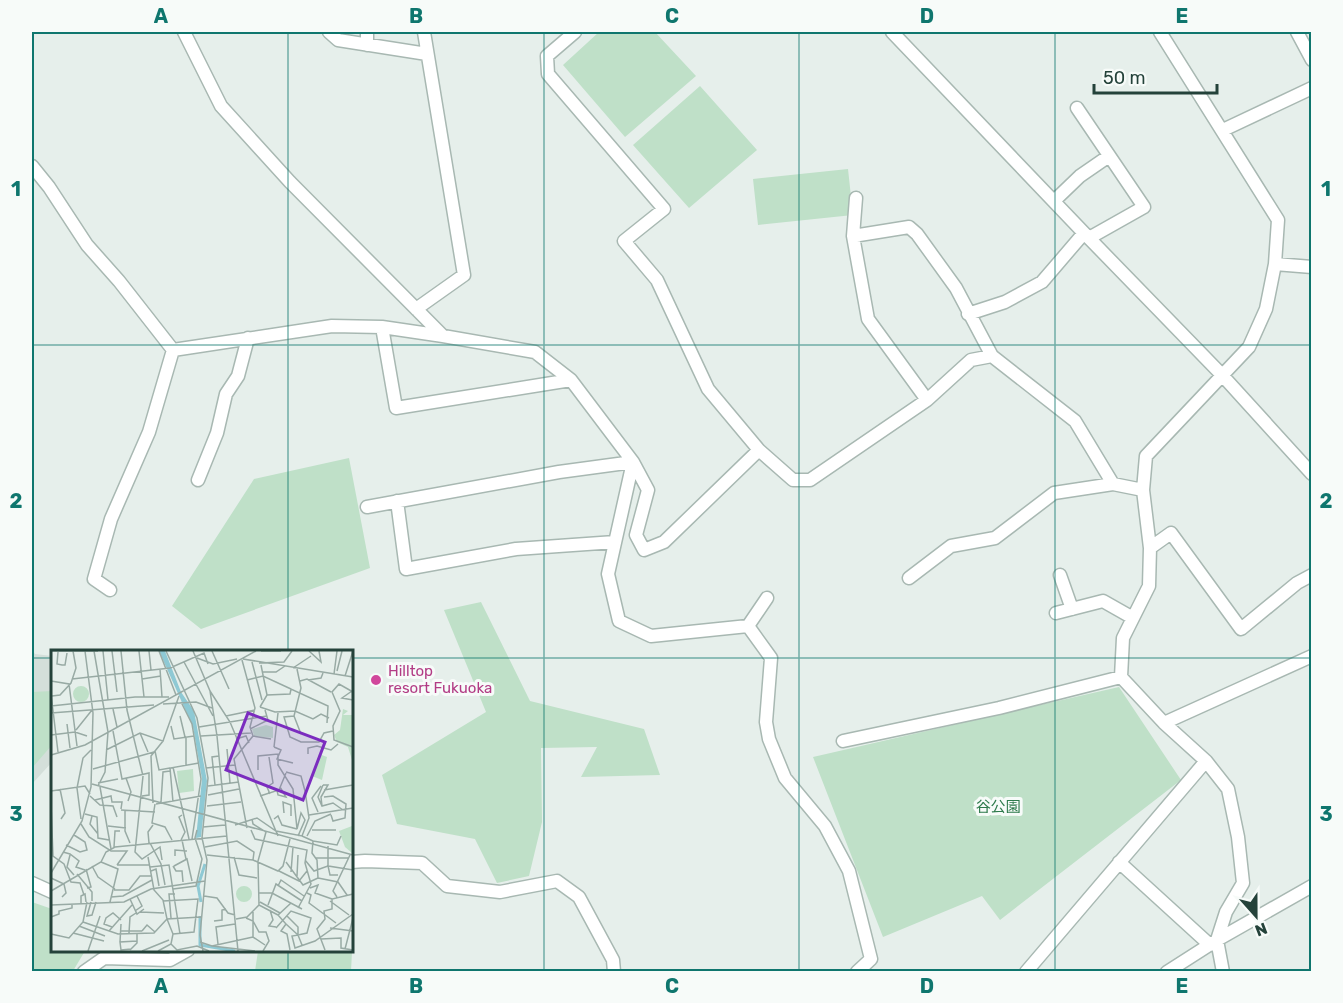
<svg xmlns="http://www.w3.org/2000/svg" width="1343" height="1003" viewBox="0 0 1343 1003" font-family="Rubik,'Noto Sans JP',sans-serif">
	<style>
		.built { fill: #d4dfda }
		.green { fill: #bfe0c8 }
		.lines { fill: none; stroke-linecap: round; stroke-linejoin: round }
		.street-casing { stroke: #a8b8b2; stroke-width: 15 }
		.street { stroke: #fff; stroke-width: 12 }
		.grid { fill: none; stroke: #0f766e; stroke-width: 1.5; stroke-opacity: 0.55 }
		.hotel-dot { fill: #d1479c; stroke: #f7fbf9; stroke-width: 2 }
		.labels { text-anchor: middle; stroke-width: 6; stroke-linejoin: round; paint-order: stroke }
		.hotel-label { font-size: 15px; fill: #b23c85; stroke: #f7fbf9; text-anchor: start }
		.park-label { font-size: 15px; fill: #2d7a4b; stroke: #f7fbf9 }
		.inset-river { fill: none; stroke: #8ec9d4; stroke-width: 3 }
		.inset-road { fill: none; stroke: #98aaa4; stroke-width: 1.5 }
		.view { fill: #7b2cbf; fill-opacity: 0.15; stroke: #7b2cbf; stroke-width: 3 }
		.inset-edge { fill: none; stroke: #24423a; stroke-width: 3 }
		.neatline { fill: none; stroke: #0f766e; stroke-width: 2 }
		.grid-label { font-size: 20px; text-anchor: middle; font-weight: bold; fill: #0f766e }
	</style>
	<rect width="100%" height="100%" fill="#e6efeb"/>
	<path class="built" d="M32,650l3,4 17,2v106l-20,22z"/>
	<path class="green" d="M599,32h56l41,44 -71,61 -62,-72z
		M700,86l57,64 -68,58 -56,-63z
		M848,169l5,46 -95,10 -5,-46z
		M349,458l21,110 -169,61 -29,-23 82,-127z
		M481,602l49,99 114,28 16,46 -79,2 16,-30 -56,1 1,74 -13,54 -32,7 -22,-44 -78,-15 -15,-49 104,-63 -42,-102z
		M1119,687l62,93 -181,140 -18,-24 -99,41 -70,-180z
		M52,691v54l-20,23v-76z
		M32,902l20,7v41l33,1 -12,20h-41z
		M351,926l2,7 -2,38h-96l3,-20 93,-1z"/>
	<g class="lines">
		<defs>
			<path id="street" d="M184,32l37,74 69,76 153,154 92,16 36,28 62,82 15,28 -12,45 8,15 20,-8 95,-92 34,30h17l117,-80 -59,-81 -15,-83 3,-38
				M329,32l9,8 89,14
				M367,32v13
				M575,32l-28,24 1,18 116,135 -40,32 33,39 51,109 51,61
				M892,32l192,201 138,142 90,99
				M1160,32l118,188 -3,44 -9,45 -17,38 -103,109 -3,34 7,58 -1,38 -26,52 -2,39 43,46 42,38 22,28 10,48 5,46 -17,29 -9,28 6,32
				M1297,32l15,28
				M1077,108l67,99 -55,31
				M1223,130l89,-42
				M32,166l17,21 38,58 32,36 54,69 159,-24 50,1 61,9
				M1054,201l26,-25 29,-20
				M853,236l56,-9 8,7 39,54 36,68
				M1275,264l37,3
				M416,309l48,-34 -40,-243
				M968,314l37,-12 37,-20 42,-49
				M382,327l14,81 175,-28
				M927,400l44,-40 21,-4 83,65 38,63 30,6
				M198,480l19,-47 9,-39 12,-18 10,-38
				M397,501l9,68 110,-20 99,-7
				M367,507l192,-35 74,-10 -25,112 11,47 32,15 97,-10 19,-28
				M1150,548l21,-15 70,96 56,-46 15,-8
				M1060,575l12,34
				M909,578l42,-32 44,-8 59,-45 59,-9
				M110,590l-16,-11 17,-60 38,-87 24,-82
				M1056,613l47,-12 30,17
				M748,626l23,32 -5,64 3,17 16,39 40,48 24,45 22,88 -14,13
				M1164,723l148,-67
				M843,741l156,-33 122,-31
				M351,862l14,-1 57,2 25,23 53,6 57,-11 22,16 34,63 1,12
				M1119,862l91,83
				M32,883l20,9
				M84,972l20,-14 66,2 18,-10
				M1026,972l180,-211
				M1167,972l50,-32 95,-54"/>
		</defs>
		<use href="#street" class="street-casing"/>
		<use href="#street" class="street"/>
	</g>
	<path class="grid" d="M288,32v620M544,32v940M799,32v940M1055,32v940M32,345h1280M32,658h20M351,658h961M288,950v22"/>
	<circle class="hotel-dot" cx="376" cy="680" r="6"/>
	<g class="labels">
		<g class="hotel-label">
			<text x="388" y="676">Hilltop<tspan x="388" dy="17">resort Fukuoka</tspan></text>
		</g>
		<g class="park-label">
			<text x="998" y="812">谷公園</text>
		</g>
	</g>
	<g transform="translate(51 650)">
		<rect width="302" height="302" fill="#e6efeb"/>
		<path d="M22 44a8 8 0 1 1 16 0a8 8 0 1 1-16 0ZM292,59l5,2 -5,4h9v45l-4,-13 -11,-5 -3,-7 6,-5zM215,75l7,2v11l-19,-2 -2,-7zM268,104l8,3 -5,23 -10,-4zM142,119l1,22 -15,2 -2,-22zM301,176v27l-7,-6 -6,-16zM185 244a8 8 0 1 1 16 0a8 8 0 1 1-16 0Z" fill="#bfe0c8"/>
		<path d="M108,1h6l16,41 13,19 13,70 -6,56 -5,1 6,-59 -9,-52z" fill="#8ec9d4"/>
		<path class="inset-river" d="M150,252l-3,-16 7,-22M149,266v29l35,6"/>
		<path class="inset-road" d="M0,1h47M43,1l14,81 -3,40 -7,14M52,1l5,49M61,1l5,41M70,1l6,59 16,66 -8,76 7,7 18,-12 2,13M88,1l5,46M98,1l2,19M108,1l17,44M115,1l31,67 11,60 -6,60 5,22 -7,75 3,16M142,1l17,40 7,45 21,215M161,1l17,38M210,1h20M258,1l12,11 -2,-11M7,2l-1,12 5,1h3l2,-12M146,8l16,6 24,-5M192,9l110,18M191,10l13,48 -5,19 3,9 -19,23 13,69M0,12v19M133,12l29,54M201,12l10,38M208,13l25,-1 8,-11M210,15l6,30M242,18l18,-12M109,19l2,28M246,19l4,19 -7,28 7,18M286,21l5,-20M211,22h14l9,-6M283,24l3,-23M294,26l8,-25M21,29l98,-11 34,-15 4,11M91,29l19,-3M196,30l16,-4 28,13M257,30l13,-2 2,-5M0,31l18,3 8,62M249,31l7,-2 24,13M159,41l20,31 48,114M301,41l-10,7 11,2M302,42l-14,-8 -7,8 8,19 -7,15 1,14 19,7M0,44l7,58M1,46l8,-1 11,-12 5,-15 -3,-17M130,52l11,22 9,55 -9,60M112,54l33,-2 16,6M0,56l84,-9h34M209,57l7,-12 23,-1 1,-5 37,17 -1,17M209,57l15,5 20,-1 18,8 8,-5 8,4M62,59l4,18M0,63l103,-8M129,66l5,21M175,66l29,-6M243,66l-10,1 6,20 11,5h18l5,-9 9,-2M16,74l3,24M120,76l3,13 20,-3M148,77l68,-11M199,79l18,-9 -3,-10M25,80l16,-20M62,81l9,48 27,-6v22l-7,1M89,83l8,19M0,85l24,-3 12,4M150,86l50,-3M202,86l18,3M135,87v28M185,89l10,-3 3,7M112,91l16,-45M223,97l4,-34M223,97l7,3 -4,9 16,4M176,99l3,34M55,100l34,-17 23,8 -12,15 2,47M104,101l4,19 11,-2M257,104v-6l9,-2 14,4 7,-6M0,105l34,-10 171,-94M218,107l4,26 -6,4 3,7M122,117l16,72M155,118l29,-3M42,119l61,-17M207,120v-14l20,-2v11l15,24 4,40 4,-16 4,7 -7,16M75,128l5,14 -3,9M47,133l20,-4M41,134l261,71M164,135l-3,-28 7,-1M272,135l-5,12 4,9 11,-3 10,7M157,136l31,-4M49,137l11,62M9,139l5,24 -4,6M226,140l1,5 8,2 -6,-10M273,140l29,-5M0,141l34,-5 5,8M157,145l31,-6M39,146l10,9 13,1 4,11M209,146l19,-6 7,-17M273,147l9,-1 13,8 -1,14 -12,3 -2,-6M44,150l16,-4 1,6h10l-1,7M110,152l2,-30 7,-1M122,152l-3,-34 29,-5M0,154l2,52 11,8 7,18 9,1 4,12M104,154l-3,19 13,4 7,13M105,154l45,-8M156,156l34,-4M271,156l-1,-9 7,-12h-5M70,160l34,2M74,160v21l5,12M267,162l-6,-14 9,-12M233,163l-1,-11 8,3v11M34,164l12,3 1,21 11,2M258,165l44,-7M41,166l-2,8 8,10M30,169l-4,-31 6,-30 8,-8M201,169l1,5 13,8 -8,29 1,44M223,169l4,-3 4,9 15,4M30,174l8,13 22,14h16l-10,14M184,175l22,-7 19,13 26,5 7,-18 -4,-27 -4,-15 -15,-4M57,176l18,2M152,177l22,-2M200,180l4,9 52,11 -2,13 6,21 -13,24M261,180h24M256,186l8,-15 16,-7M130,190l4,-8 -6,-15 3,-2M131,190l4,19M262,191l24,4 4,-9M98,193l-1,-11 5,-7M99,193l11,21 4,21M15,195l14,7 7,-2 -2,-8 -11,-7M63,197l1,-16h5M154,197l32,-6 17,11 -1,8 25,11 5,-5 7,-27M12,202l7,2 9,7 -3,6 9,3M19,205l-3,12 7,8M156,205l46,5M124,206v-6l12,1M97,207l6,33 9,10 4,19M183,207l5,18 18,3M264,208h33M254,210l9,11 14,-5v-20M50,212l17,7 -8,33M235,212l17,23 15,-7 -1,-18 -5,-7 1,-12 -11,-5M66,215h33M41,216l6,11 17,12M122,216l3,5h6l1,11M123,216l13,-7 5,22M99,217l19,-2 11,69M35,219l5,18 -4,1M100,221l5,-2 3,17M228,221l20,10 8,-10M240,222l2,-25M0,223l31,-52 9,-34 2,-74 -8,-62M26,224l15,18v9M287,225h-8l-2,-9 25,4M246,226l1,-21M0,228l13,6 2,9 -4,4M267,228l20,4 9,13M227,236l3,-6 23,16M259,238l8,-3 -3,8 17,6M122,239l23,-3 6,-27 -7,-21 2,-8M63,240h15l11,-14h12M0,241l50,-29 5,-10 9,-5 112,-11M208,243h13l30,16M256,243l4,2 -2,8 27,20M153,246l13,2 11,15 7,2M60,247l12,-1 29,-16M286,247l-4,-6 17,-36M79,249l7,15 7,-5M112,251l35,-2 -4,33 -21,2M279,251l19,14M40,252l-4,14 5,-1 4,-13M209,252l20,11M30,253v-7l4,-2 1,8M0,255l73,-3 27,-13 54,-8M217,255l8,-21 26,17M219,260l3,10 -4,6 7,1M84,261l7,-5 -5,-10M89,262l24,1M202,262v25l12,8M227,265l8,9 -5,7 6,3 3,16M236,266l11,11v7M0,267l8,-3v-3l13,-3v-4M120,268l-2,-24h6M195,268l7,3 6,11h7l3,9 -6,10M185,269l11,-2 12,-12 19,10 13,-12M163,271l8,-1v-10l4,-1M32,272l35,12 36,-1 13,-14 34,-2M28,276l26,10M61,277l-8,-3 2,-6 7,-5 8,7M225,278l15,-17 20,7 -4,15 -9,2 -12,-11M279,278l23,3M58,281l23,-26M69,281h22M91,281l5,-6 8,7M22,283l31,8M78,283l1,-16 6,-4M0,284l18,4 14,-16 4,-20M270,289l20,-1v10l12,2M69,292l1,-18M149,292l12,4 41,-9M120,294l6,6 20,-4 12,5M167,294l-2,-17 19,-3M251,295l-4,-10 -6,1 3,12 20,-7 38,-27M161,296l43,5M80,299l-10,1 -1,-8 17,-1M294,299l8,-31M79,300l7,-7v-10M274,300l-8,-21 8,-10 -1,-8 8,-2v-10l21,-5M37,301l12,-35M91,301l27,-11M107,301l13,-7 2,-10 -6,-15"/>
		<path class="view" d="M197,63l77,29 -22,58 -77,-30z"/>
		<rect width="302" height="302" class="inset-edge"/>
	</g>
	<rect width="1343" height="1003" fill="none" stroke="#f7fbf9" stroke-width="66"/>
	<g transform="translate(1256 916) rotate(159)" stroke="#f7fbf9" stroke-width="4.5" paint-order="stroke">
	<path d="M0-4.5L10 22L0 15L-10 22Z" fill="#24423a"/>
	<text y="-9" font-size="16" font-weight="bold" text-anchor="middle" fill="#24423a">N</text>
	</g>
	<path d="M1094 84v9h123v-9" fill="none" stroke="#24423a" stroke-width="3"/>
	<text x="1103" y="84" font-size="18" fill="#24423a" stroke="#f7fbf9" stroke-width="4.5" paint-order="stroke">50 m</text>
	<rect x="33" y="33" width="1277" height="937" class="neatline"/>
	<g class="grid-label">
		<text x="161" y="23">A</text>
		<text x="416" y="23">B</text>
		<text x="672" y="23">C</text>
		<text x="927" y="23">D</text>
		<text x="1182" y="23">E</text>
		<text x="16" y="196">1</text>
		<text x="1326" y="196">1</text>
		<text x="16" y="508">2</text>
		<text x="1326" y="508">2</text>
		<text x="16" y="821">3</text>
		<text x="1326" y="821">3</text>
		<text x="161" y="993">A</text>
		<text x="416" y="993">B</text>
		<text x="672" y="993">C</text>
		<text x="927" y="993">D</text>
		<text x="1182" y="993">E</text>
	</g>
</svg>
